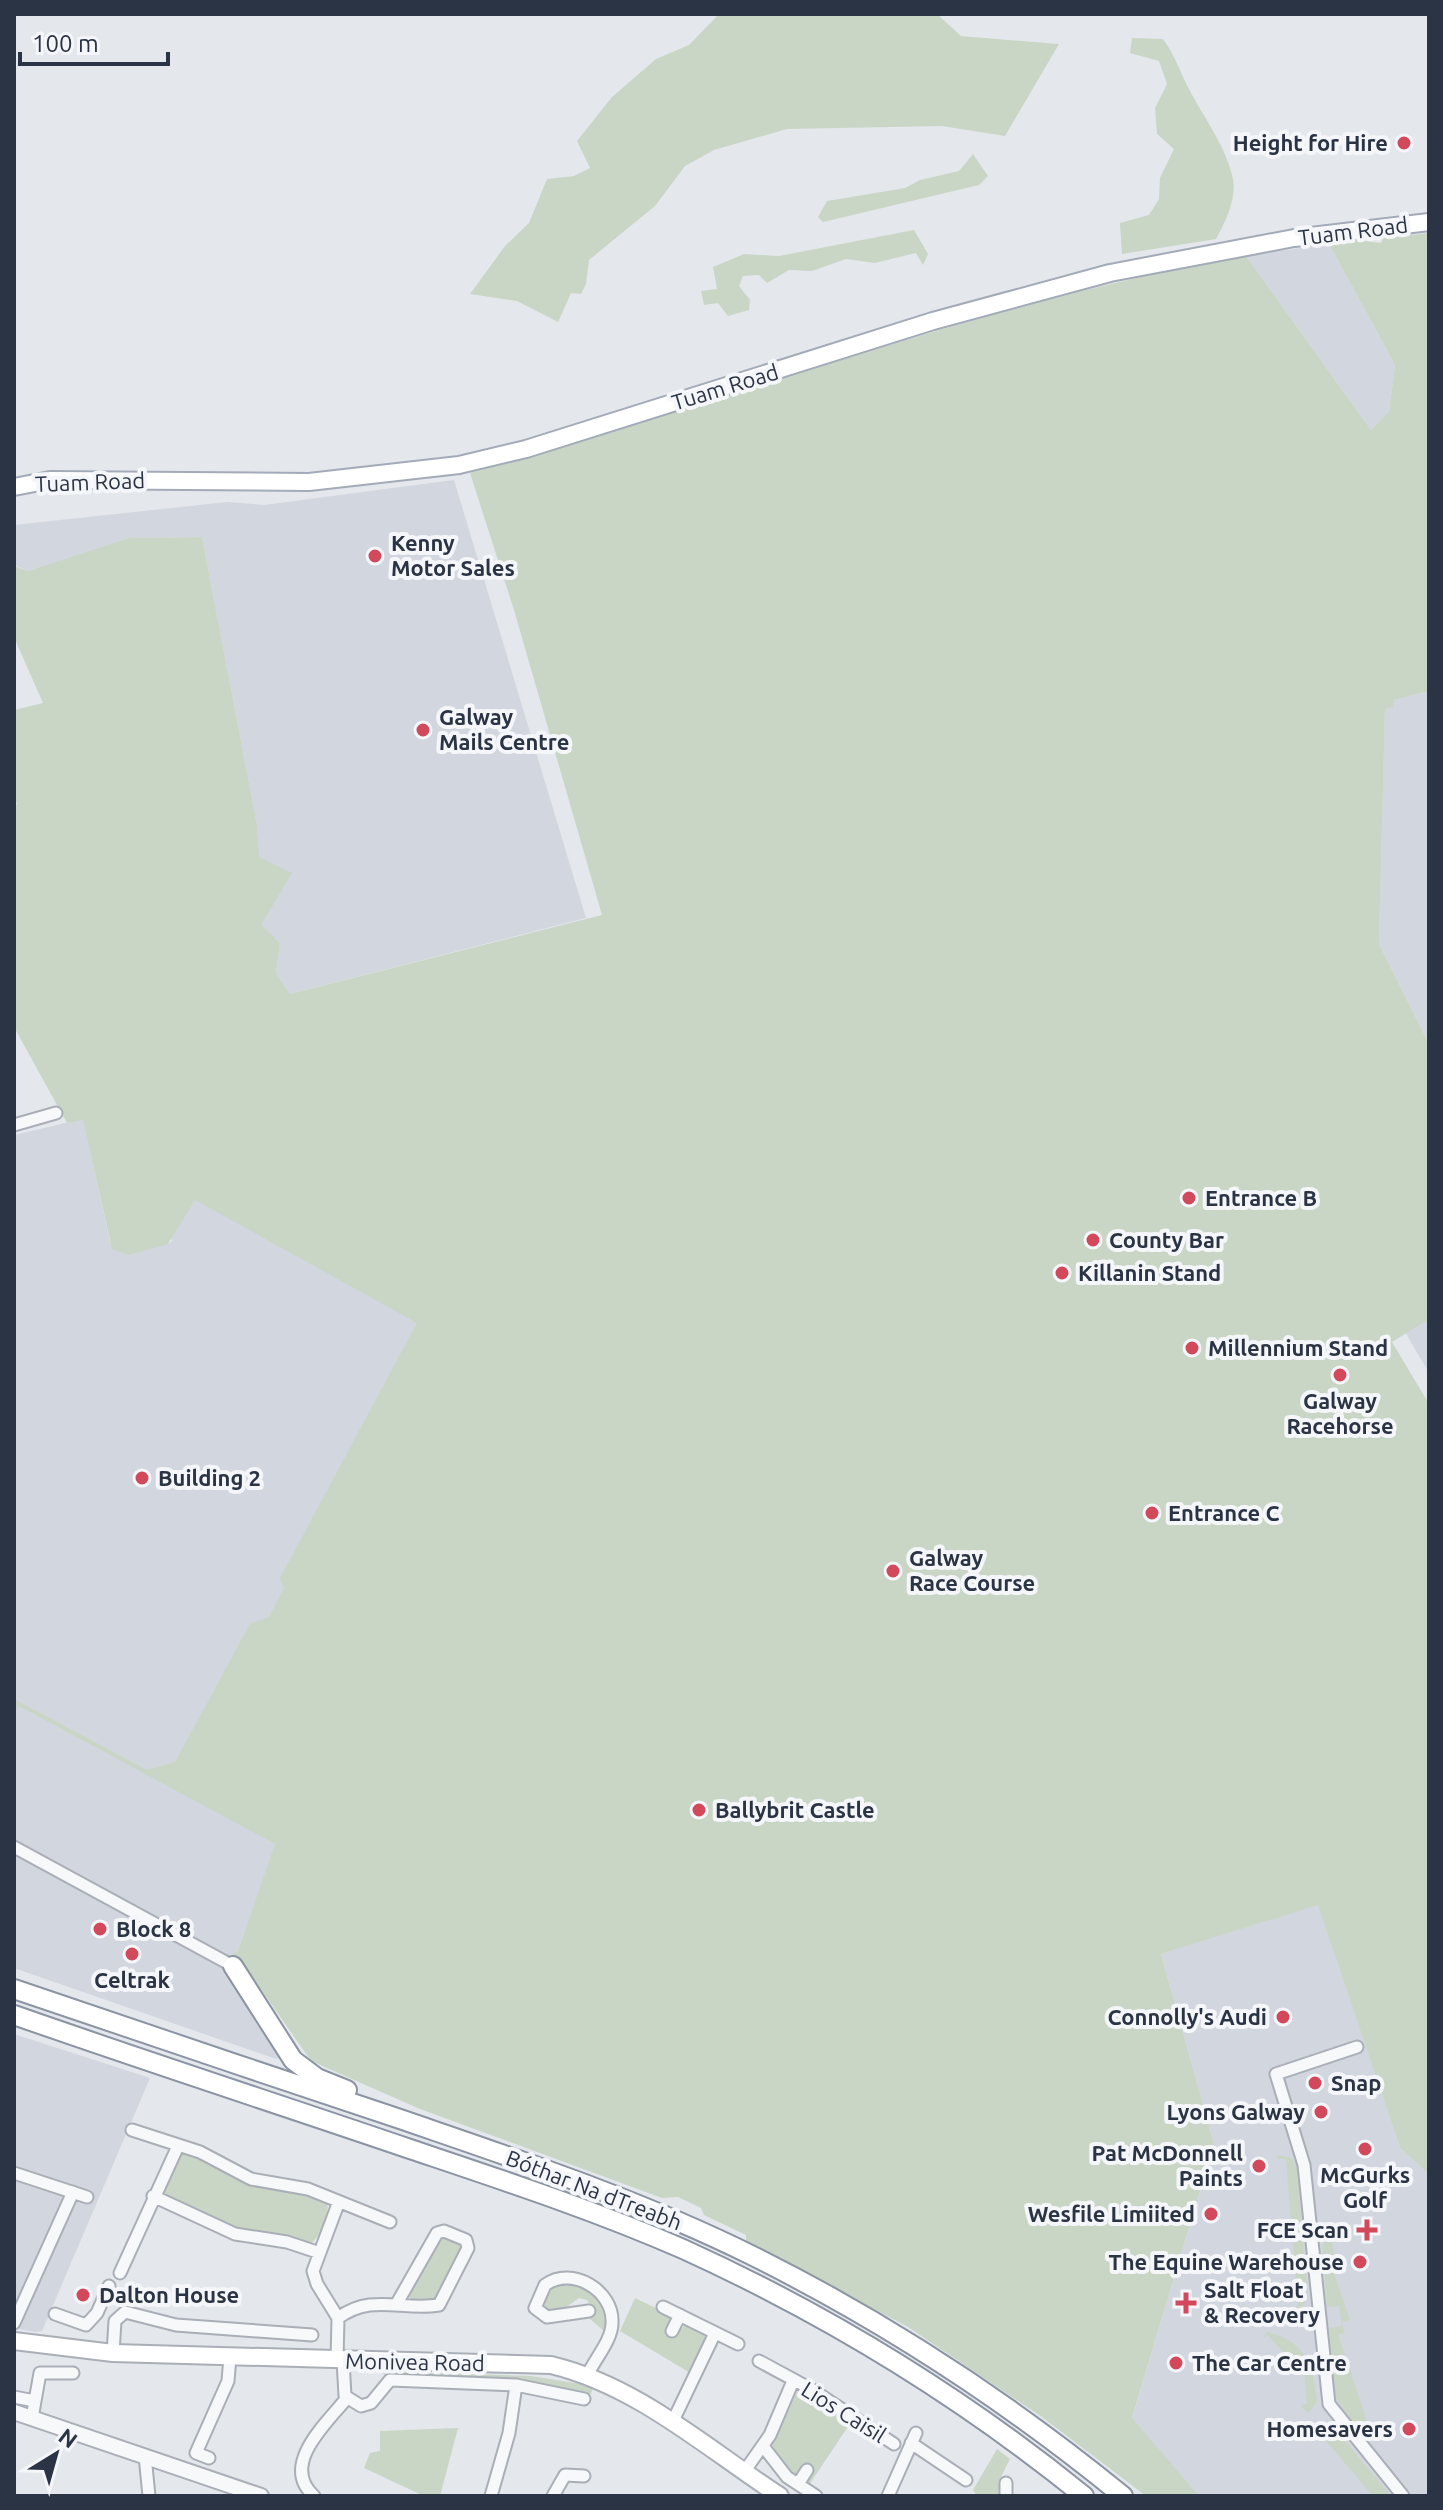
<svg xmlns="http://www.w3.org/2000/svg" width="1443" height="2510" viewBox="0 0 1443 2510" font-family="Ubuntu,sans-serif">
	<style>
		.built { fill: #d2d6de }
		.green { fill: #c9d6c5 }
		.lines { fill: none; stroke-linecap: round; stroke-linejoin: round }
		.minor-casing { stroke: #a9aeb7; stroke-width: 15 }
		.tertiary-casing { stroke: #a9aeb7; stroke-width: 18 }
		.secondary-casing { stroke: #a9aeb7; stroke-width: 20 }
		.primary-casing { stroke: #a3abb8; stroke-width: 20 }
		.trunk-casing { stroke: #8b94a3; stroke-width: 22 }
		.minor { stroke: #f7f8fa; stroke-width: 11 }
		.tertiary { stroke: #f7f8fa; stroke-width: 14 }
		.secondary { stroke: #fff; stroke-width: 16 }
		.primary { stroke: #fff; stroke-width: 16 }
		.trunk { stroke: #fff; stroke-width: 18 }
		.poi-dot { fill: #d1495b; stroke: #f4f6f9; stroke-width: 3 }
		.labels { text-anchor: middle; stroke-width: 8; stroke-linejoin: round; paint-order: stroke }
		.poi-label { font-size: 22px; font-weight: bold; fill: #2b3445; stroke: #f4f6f9; text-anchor: start }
		.street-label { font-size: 22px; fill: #2b3445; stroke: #f4f6f9 }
	</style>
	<rect width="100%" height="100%" fill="#e4e7ec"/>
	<path class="built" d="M1329,244l66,121 -6,46 -18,19 -125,-174z
		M454,480l132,438 -296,76 -14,-21 4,-30 -19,-17 -4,-101 -55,-288 -74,1 -100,33 -14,-6v-40l213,-23 37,3z
		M1429,691v353l-50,-100 6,-236 9,-8z
		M83,1119l27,123 58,2 4,-3 -13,-65 356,-1 -277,776 -7,4 25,27 41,64 -21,13 -262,-91v-833z
		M1429,1319v54l-24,-41z
		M1318,1904l82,244 29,26v322h-283l-20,-57 88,-295 -53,-190z
		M14,2034l136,44 -108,253 -7,1 -21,-4z"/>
	<path class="green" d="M719,14h218l24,22 98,8 -54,92 -63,-10 -155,3 -73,21 -29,16 -30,40 -66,54 -3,24 -5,10 -10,-1 -13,29 -41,-21 -47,-7 35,-48 24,-23 18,-44 27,-3 16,-8 -13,-27 35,-44 44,-38 33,-14z
		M1132,38l31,1c13,18 16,31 26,50 15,29 37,57 44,90 4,19 -8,44 -17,60l-94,15 -2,-31 29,-8 10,-16 1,-21 14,-29 -17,-15 -2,-26 12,-24 -8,-23 -29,-8z
		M973,154l15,22 -9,9 -156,37 -5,-5 9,-16 78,-13 15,-8 39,-9z
		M914,230l14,24 -5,11 -7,-12 -41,10 -29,-4 -34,12 -23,-1 -22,13 -8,-8 -16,1 -4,10 11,14 -1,10 -21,6 -10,-13 -14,2 -3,-14 16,-2 -4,-22 31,-13 35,2z
		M1429,233v458l-35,9 -1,7 -8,2 -6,235 50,100v275l-37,23 37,62v770l-29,-26 -82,-243 -157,49 53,190 -82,274 67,78h-53l-104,-79 -134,-90 -162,-86v-6l-42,-20 -3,-7 -23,-11 -16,1 -242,-89 -109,-48 -55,-79 -25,-27 7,-4 37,-107 -256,-138 -5,8v-15l133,71 28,-8 75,-138 19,-7 15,-29 -4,-10 137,-255 -222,-123 -27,44 -40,11 -16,-6 -29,-129 -16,3 -53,-96v-220l3,-3 -3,-7v-87l29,-7 -29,-66v-71l14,5 100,-33 74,-1 55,288 2,32 33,16 -31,52 19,18 -4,30 14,21 312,-79 -88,-305 -44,-137c259,-70 511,-171 776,-217l125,174 18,-19 6,-46 -66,-121 27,-4 25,3 2,-5z
		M179,2154h11l61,29 45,7 31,11c3,12 -6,37 -17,43l-75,-15 -67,-33 -5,-6z
		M1277,2155l14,3 6,8 11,132 -16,22 -3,-5 1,-7 8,-2 -12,-147h-8z
		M1331,2233l3,24 -5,2 21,61 -8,2 2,10 -6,3 29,86 -14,2 -17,-25 -7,-70 13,-2 -3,-20 -12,1 -5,-62z
		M442,2235l22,10 -28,56 -25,-1 -4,-8z
		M571,2283c23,8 41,22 34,49l-15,-13 1,-13 -4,-6 -8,-2 -18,13 -19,-1 -2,-7 10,-17z
		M635,2298l35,17 2,4 -4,13 8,3 10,-11 18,10 2,7 -14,33 -72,-43z
		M1267,2332c38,8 47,34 50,70l-9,11 -7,-7 6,-3 -4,-44h-14l-21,-24 -5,4z
		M381,2371l150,5 63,10 -4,10 -69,-16 -136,-4z
		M798,2390h6l47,32 -42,63 -2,-5 6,-11 -7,-4 -7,8 -8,2 -19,-30z
		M458,2428l-18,68h-16l-60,-28 6,-15 10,-2v-20z
		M1322,2428l15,3 54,65h-18l-53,-62 -6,4z
		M997,2449l13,10 -11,22 1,15h-23l-4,-6z"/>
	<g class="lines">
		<defs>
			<path id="minor" d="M14,1125l42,-12
				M14,1847l219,119
				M1357,2047l-81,27 28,91 25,239 74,92
				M132,2130l68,22 51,27 57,10 82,33
				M14,2173l73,24
				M153,2196l82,38 52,8 30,10
				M120,2273l58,-127
				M663,2307l75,37
				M55,2314l31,11 11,-12 12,-27
				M338,2318c34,-25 63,-7 101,-13l29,-57 -2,-8 -22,-9 -7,2 -41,72
				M14,2323l59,-131
				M672,2331l8,-16
				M113,2353l2,-32 10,-9 51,13 136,10
				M337,2360l1,-42 -21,-34 -4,-13 25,-67
				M343,2360l2,36 16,10 10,-3 19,-23 126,5 68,14
				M759,2361l52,28 83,55
				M588,2374c7,-15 24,-34 24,-51 2,-32 -40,-58 -67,-38l-10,23 12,9 42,-6
				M14,2397l21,4
				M32,2418l8,-45h33
				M672,2423l43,-90
				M911,2443l55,37
				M763,2446l24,31 29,19
				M145,2456l4,40
				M209,2458l-13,-5 32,-72 2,-24
				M744,2472l26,-37 23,-54
				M1006,2483v13
				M798,2484l9,-14
				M314,2496c-35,-31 13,-73 32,-97
				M491,2496l18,-63 7,-48
				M553,2496l12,-21 19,1
				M888,2496l28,-63"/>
			<path id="tertiary" d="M14,2412l247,84"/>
			<path id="secondary" d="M14,2341l99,12 438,12c87,21 155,83 229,131"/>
			<path id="primary" d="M14,487l36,-7 259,2 150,-17 67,-16 407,-128 177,-48 184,-35 135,-16"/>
			<path id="trunk" d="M233,1966l60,94 24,18 30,12
				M14,1989c129,44 257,87 386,130 119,41 238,80 351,136 133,66 257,147 372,241
				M14,2015c131,46 264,89 396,134 92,31 184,61 273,100 143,65 279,148 401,247"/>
		</defs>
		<use href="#minor" class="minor-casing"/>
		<use href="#tertiary" class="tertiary-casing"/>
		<use href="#secondary" class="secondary-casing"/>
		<use href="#primary" class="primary-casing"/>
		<use href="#trunk" class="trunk-casing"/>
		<use href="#minor" class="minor"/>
		<use href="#tertiary" class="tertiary"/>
		<use href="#secondary" class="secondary"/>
		<use href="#primary" class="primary"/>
		<use href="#trunk" class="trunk"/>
	</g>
	<g class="poi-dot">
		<circle cx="1404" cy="143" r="8"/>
		<circle cx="375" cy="556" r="8"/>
		<circle cx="423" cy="730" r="8"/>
		<circle cx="1189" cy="1198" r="8"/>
		<circle cx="1093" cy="1240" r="8"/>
		<circle cx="1062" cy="1273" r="8"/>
		<circle cx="1192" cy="1348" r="8"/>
		<circle cx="1340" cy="1375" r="8"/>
		<circle cx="142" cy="1478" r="8"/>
		<circle cx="1152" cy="1513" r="8"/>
		<circle cx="893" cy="1571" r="8"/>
		<circle cx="699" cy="1810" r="8"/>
		<circle cx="100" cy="1929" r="8"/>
		<circle cx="132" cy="1954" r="8"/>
		<circle cx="1283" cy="2017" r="8"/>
		<circle cx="1315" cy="2083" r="8"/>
		<circle cx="1321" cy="2112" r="8"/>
		<circle cx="1365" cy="2149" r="8"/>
		<circle cx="1259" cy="2166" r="8"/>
		<circle cx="1211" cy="2214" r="8"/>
		<path d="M1363 2218h8v8h8v8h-8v8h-8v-8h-8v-8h8z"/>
		<circle cx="1360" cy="2262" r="8"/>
		<circle cx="83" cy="2295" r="8"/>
		<path d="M1182 2291h8v8h8v8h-8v8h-8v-8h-8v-8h8z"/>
		<circle cx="1176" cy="2363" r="8"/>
		<circle cx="1409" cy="2429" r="8"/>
	</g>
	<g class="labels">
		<g class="poi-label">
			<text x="1388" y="151" text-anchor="end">Height for Hire</text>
			<text x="391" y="551">Kenny<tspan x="391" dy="25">Motor Sales</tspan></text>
			<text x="439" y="725">Galway<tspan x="439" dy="25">Mails Centre</tspan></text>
			<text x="1205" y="1206">Entrance B</text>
			<text x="1109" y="1248">County Bar</text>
			<text x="1078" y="1281">Killanin Stand</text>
			<text x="1208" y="1356">Millennium Stand</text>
			<text x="1340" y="1409" text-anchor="middle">Galway<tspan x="1340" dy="25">Racehorse</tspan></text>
			<text x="158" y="1486">Building 2</text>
			<text x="1168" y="1521">Entrance C</text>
			<text x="909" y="1566">Galway<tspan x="909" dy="25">Race Course</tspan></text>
			<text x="715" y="1818">Ballybrit Castle</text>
			<text x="116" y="1937">Block 8</text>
			<text x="132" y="1988" text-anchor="middle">Celtrak</text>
			<text x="1267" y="2025" text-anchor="end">Connolly's Audi</text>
			<text x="1331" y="2091">Snap</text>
			<text x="1305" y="2120" text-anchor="end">Lyons Galway</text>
			<text x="1243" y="2161" text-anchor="end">Pat McDonnell<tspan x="1243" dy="25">Paints</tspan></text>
			<text x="1365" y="2183" text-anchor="middle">McGurks<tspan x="1365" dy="25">Golf</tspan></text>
			<text x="1195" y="2222" text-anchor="end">Wesfile Limiited</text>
			<text x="1349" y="2238" text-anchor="end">FCE Scan</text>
			<text x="1344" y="2270" text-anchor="end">The Equine Warehouse</text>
			<text x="1204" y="2298">Salt Float<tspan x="1204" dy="25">&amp; Recovery</tspan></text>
			<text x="99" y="2303">Dalton House</text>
			<text x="1192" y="2371">The Car Centre</text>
			<text x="1393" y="2437" text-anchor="end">Homesavers</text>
		</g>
		<g class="street-label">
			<text transform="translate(1353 231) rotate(-7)" y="8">Tuam Road</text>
			<text transform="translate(725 387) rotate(-17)" y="8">Tuam Road</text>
			<text transform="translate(90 482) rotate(-2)" y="8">Tuam Road</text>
			<text transform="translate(594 2190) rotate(21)" y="8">Bóthar Na dTreabh</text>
			<text transform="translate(415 2362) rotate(1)" y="8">Monivea Road</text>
			<text transform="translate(844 2412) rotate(32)" y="8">Lios Caisil</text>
		</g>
	</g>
	<rect width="1443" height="2510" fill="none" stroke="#2b3445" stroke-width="32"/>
	<g transform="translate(56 2454) rotate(37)" stroke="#f4f6f9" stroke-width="6" paint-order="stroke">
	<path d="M0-6L14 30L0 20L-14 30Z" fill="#2b3445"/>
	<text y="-12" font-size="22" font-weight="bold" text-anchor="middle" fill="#2b3445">N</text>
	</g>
	<path d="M20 52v12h148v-12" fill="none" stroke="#2b3445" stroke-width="4"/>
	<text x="32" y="52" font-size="24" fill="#2b3445" stroke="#f4f6f9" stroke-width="6" paint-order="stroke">100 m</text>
</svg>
